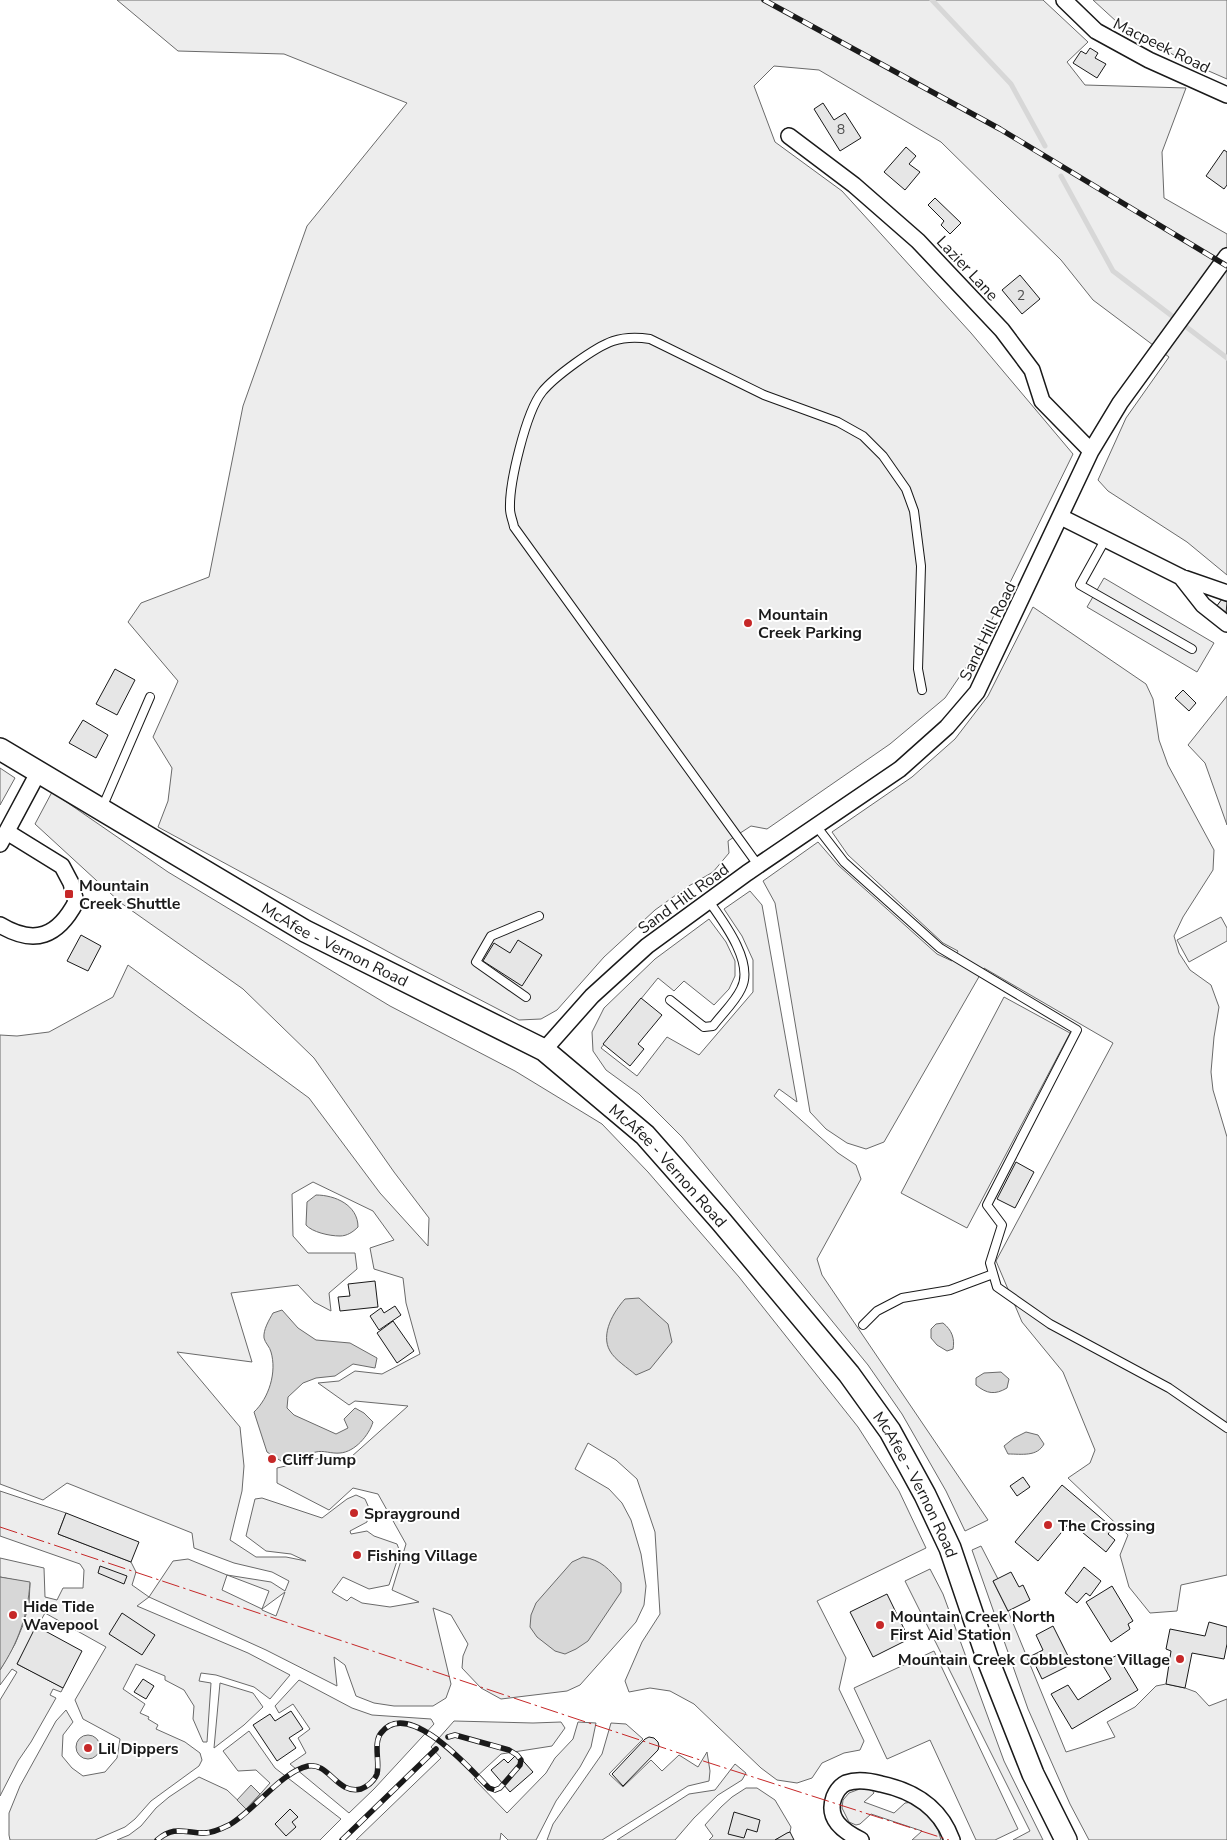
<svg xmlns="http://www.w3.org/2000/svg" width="1227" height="1840" viewBox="0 0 1227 1840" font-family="'Nunito Sans',sans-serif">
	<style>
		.built { fill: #ededed; stroke: #6a6a6a; fill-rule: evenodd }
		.water { fill: #d7d7d7; stroke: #6a6a6a }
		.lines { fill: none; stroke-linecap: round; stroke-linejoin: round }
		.stream { stroke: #d7d7d7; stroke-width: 5 }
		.building { fill: #e6e6e6; stroke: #1a1a1a }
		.service-casing { stroke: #1a1a1a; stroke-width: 10 }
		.minor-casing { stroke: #1a1a1a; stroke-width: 18 }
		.secondary-casing { stroke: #1a1a1a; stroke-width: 24 }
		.service { stroke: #fff; stroke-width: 8 }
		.minor { stroke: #fff; stroke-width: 15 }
		.secondary { stroke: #fff; stroke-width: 21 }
		.rail-casing { stroke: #1a1a1a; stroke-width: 5.5 }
		.rail { stroke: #fff; stroke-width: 4; stroke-dasharray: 11; stroke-linecap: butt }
		.power { stroke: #c62828; stroke-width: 1; stroke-dasharray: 18 4 2.5 4; stroke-linecap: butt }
		.poi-dot { fill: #c62828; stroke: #fff; stroke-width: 2 }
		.labels { text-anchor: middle; stroke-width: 4; stroke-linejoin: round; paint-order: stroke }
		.number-label { font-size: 14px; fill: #4d4d4d }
		.street-label { font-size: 16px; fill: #1a1a1a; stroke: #fff }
		.poi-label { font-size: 16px; font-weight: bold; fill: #1a1a1a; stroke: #fff; text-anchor: start }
	</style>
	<rect width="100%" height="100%" fill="#fff"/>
	<path class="built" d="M117,0h926l45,42 -21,20 18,23 101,3 -24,64 2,46 63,36v341l-40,-33 -79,-51 -10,-11 28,-62 43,-61 -76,-57 -32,-40 -120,-118 -122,-72 -45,-4 -20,20 21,56 67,49 129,142 102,121 -98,200 -30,44 -55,46 -123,85 -16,-3 -23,15 1,12 -16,19 -26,15 -32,23 -51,47 -47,53 -16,9 -22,1 -123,-64 -238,-129 10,-26 4,-33 -19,-31 25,-56 -50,-59 13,-19 68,-26 34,-171 64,-180 100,-123 -123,-49 -106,-3z
		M1093,0h134v79l-48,-21 -62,-36z
		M1104,578l110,65 -17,29 -110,-65z
		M1033,607l113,77 7,15 6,41 9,25 46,85 -1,20 -30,47 -9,19 5,17 11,17 21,15 8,22 -5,30 -3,35 2,18 14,47v438l-46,10 -4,26 -27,2 -21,-26 -9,-32 8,-20 -60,-57 22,-15 5,-13 -32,-78 -41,-50 -26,-61 117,-218 -129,-75 -100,174 -18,7 -19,-6 -21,-14 -16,-17 -35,-209 -12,-22 55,-39 20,23 99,89 15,7 6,-10 -15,-8 -95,-88 -16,-23 80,-55 43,-38 33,-43z
		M1227,696v129l-22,-62 -17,-18z
		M0,768l15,10 -15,27z
		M52,792l116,80 222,134 125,65 87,53 46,48 91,105 119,150 41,64 27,57 -109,53 29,57 -7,31 25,52 -4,9 -16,3 -22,10 -10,15 -15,5 -20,-3 -16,-12 -67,-64 -24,-13 -20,-3 -21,4 -4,-11 17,-39 18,-28 -5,-82 -18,-53 -21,-19 -28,-17 -13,26 34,20 13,14 9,17 10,34 5,32 -2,19 -8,17 -56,63 -13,6 -66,8 -20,-11 -19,-20 1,-12 5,-12 -17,-29 -18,-7 18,76 -5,14 -13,8h-39l-20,-3 -18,-7 -11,-31 -11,-8 3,29 -71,-36 -117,-53 -12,9 111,47 42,22 -20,24 -16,-12 -38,-12 -15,-2 -2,8 12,2 -4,59h-4l-10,-23 1,-13 -10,-16 -19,-10v-4l-29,-12 -13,25 22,15 -5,9 9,4 -1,2 10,6 -2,4 29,13 15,11 2,7 -3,6 -48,35 -16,18 -10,8 -30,13h-85l-1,-5v-22l11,-27 36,-65 10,-11 7,12 -10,13 -1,21 10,12 11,8 22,-4 12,-14 3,-19 -37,-20 -8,-19 31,-53 -61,-34 -28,51 46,24 -2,4 -8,-3 -3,6 6,3 -25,44 -13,19 -18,35v-96l17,-28 -5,-3 -12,16v-15l15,-26 8,-19 6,-21 1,-21 -30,-6v-19l44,10 1,29 12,3 6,-12h20l1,-18 -4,-6 -80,-28v-45l66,22 -8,21 73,28 5,10 -4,13 17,12 24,-36 15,-2 39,16 44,7 14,9 4,-10 -17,-9 -38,-9 -40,-15 -2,-15 -125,-50 -24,17 -43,-16v-449l17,1 32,-4 64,-35 15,-32 181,133 71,95 48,53 1,-28 -35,-46 -80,-114 -71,-69 -122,-86 -86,-79zM313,1182l60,29 21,29 -24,8 4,21 29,9 3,25 14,51 -38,20 -27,-3 -16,10 -21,2 31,22 6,-4 53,5 -57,51 -31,1 -43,10v15l52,27 24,-22 25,6 28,50 -14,46 27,12 -29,5 -28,-4 -11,-6 -4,4 -15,-9 11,-15 26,12 20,-4 11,-33 -3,-8 -23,-8 -7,-5 -16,3 -1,-3 17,-9 2,-14 -4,-9 -9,-4 -9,4 -25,19 -60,-20 -7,1 -9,37 20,15 25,3 15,7 -20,-4h-30l-26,-17 12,-49 2,-25 -4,-39 -63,-75 75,10 -21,-69 67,-8 16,17 17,9 -2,-18 28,-24 -2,-16h-47l-15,-17 -1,-42zM227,1575l42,16 -7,18 -40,-19zM285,1592l-9,24 -14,-6v-1z
		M750,891l12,14 35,197 -18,-13 -5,7 64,57 18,12 5,14 -44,80 5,16 166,245 -23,11 -19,-40 -44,-77 -34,-49 -186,-228 -43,-43 -33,-24 -13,-19 -1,-19 12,-24 51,-49 54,-40 17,23 9,19v15l-6,13 -15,16 -30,-24 -10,10 -16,-13 -57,70 36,28 30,-39 32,18 54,-63v-32l-11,-24 -18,-27z
		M1221,917l6,11v13l-38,21 -12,-22z
		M1004,997l66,36 -103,195 -66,-35z
		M981,1546l17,33 -5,2 15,30 58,141 49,-15 -8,-15 28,-15 21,-21 10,-2 19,4 11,4 13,14 18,-7v141h-138l-19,-36 -42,-95 -56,-159z
		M930,1569l13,25 61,167 39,79h-30l17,-9 -125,-250z
		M934,1651l84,178 -23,11h-19l-46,-100 -43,19 -33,-71z
		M299,1680l53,28 20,7 59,4 3,5 -60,65 -25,24 -59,-49 16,-11 -8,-15 12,-9 -17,-25 -14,9 -4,-7z
		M220,1683l33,10 10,14 -19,18 -30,23z
		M454,1721l79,2 28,-1 4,6 -13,18 -51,8 -27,25 33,34 39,-40 9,-15 18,-19 5,-17 18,1 -5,24 -11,20 -24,34 -20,39h-28l-7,-7 -1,7h-144l85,-82 -10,-11z
		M611,1723l15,1 17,15 -34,35 14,13 28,-27 11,11 17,-16 19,12 9,-15 3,19 -1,10 -21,5 -86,54h-55l6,-16 49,-70z
		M249,1731l26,37 66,51 -21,21h-203l12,-5 12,-9 15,-18 13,-11 30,-20 28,13 20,19 23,-26 -14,-13 -18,1 -15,-20z
		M735,1764l11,9 -4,7 -24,15 -24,23 -19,22h-58l72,-46 26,-4z
		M865,1787l6,1 3,5 -10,9 30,11 11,-10 8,-1 18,16 7,12 3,10h-29l10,-9 -51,-17 -11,10 -4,1 -7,-3 -7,-14 1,-8 6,-7z
		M746,1788h11l18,12 16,27 -1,5 -15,8h-66l4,-4 -8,-11 16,-18 11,-10z"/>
	<path class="water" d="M316,1195c19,0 42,10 42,32 -5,5 -11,9 -18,9 -11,0 -28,-4 -34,-11l1,-23z
		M639,1298l29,26 4,18 -22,27 -14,6c-8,-7 -21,-15 -26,-24 -10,-17 4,-40 15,-52z
		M282,1310l16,18 18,12 34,3 27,15 -2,10 -22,-4 -18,12 -19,2 -13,5 -15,14 -1,11 7,7 42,19 12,-6 -4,-9 11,-11 9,5 9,9c-4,13 -18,30 -33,31 -8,1 -17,-3 -24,-1 -12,2 -23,7 -35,9l-14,-9 -13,-40c15,-14 23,-40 17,-60 -1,-5 -6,-9 -7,-14 -1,-8 5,-18 9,-25z
		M943,1323c9,7 12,16 10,26l-6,2 -10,-6 -6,-7v-9l5,-5z
		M1001,1372l8,7 -2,9c-12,7 -20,6 -31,-3v-7l8,-5z
		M1026,1432l12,3 6,9c-7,13 -22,10 -36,10l-4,-8 10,-8z
		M583,1557c18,3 26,12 38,26v9l-33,49 -12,8 -11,5 -10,-3 -18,-14 -7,-10 1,-12 5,-12 36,-41z
		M0,1577l30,5c-2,33 -12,61 -30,88z
		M76 1747a12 12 0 1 1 24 0a12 12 0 1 1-24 0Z
		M251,1785l9,9 -14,15 -9,-9z"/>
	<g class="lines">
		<path class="stream" d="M932,0l79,84 34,62
			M1061,176l52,95 114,87"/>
	</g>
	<path class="building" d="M1090,48l8,5 -3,5 11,6 -9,14 -24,-15 8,-12 5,3z
		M823,103l11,17 11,-7 16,25 -21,13 -26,-42z
		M906,147l10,9 -7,8 11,8 -15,18 -21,-18z
		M1224,150l3,2v33l-3,4 -18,-13z
		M935,198l26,25 -11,11 -9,-9 3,-4 -16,-16z
		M1020,275l20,24 -18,15 -20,-24z
		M1222,599l5,3 -1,12 -10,-7z
		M115,669l20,11 -18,35 -21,-11z
		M1183,690l13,13 -7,8 -14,-13z
		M83,720l25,15 -12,23 -27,-15z
		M81,935l20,11 -13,25 -21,-10z
		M518,940l24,15 -20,31 -39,-25 11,-18 16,10z
		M641,998l21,17 -24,29 6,5 -14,17 -27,-22z
		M1016,1162l18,10 -19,36 -18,-9z
		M375,1281l3,26 -38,4 -2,-14 12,-1 -2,-12z
		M395,1306l6,9 -22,15 -9,-14 11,-8 3,5z
		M393,1321l21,30 -17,12 -20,-30z
		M1023,1477l7,10 -13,9 -7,-10z
		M1062,1485l51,43 -5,6 7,6 -9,12 -36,-30 -32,39 -23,-19z
		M66,1513l73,29 -8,20 -73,-28z
		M100,1566l27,10 -3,8 -26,-11z
		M1084,1567l17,14 -11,15 -4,-3 -9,10 -12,-10z
		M1011,1572l8,15 4,-2 7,15 -22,11 -15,-30z
		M1112,1586l21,35 -5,3 2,5 -19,13 -25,-40z
		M887,1594l22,45 -36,18 -23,-45z
		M122,1613l33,22 -13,20 -33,-21z
		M1209,1622l18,5v17l-3,15 -32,-6 -7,35 -19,-4 5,-33 -5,-2 4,-20 35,7z
		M36,1626l46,25 -19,37 -46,-24z
		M1053,1626l19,38 -30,15 -11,-23 12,-6 -7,-15z
		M1117,1655l21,35 -66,39 -21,-35 17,-9 10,15 33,-21 -9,-15z
		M143,1679l11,7 -8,13 -12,-7z
		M291,1711l12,18 -14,9 7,10 -19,13 -24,-36 17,-11 5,7z
		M649,1737l5,1 4,4 1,4 -1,4 -35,36 -11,-12 33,-35z
		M517,1754l16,18 -23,20 -19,-22 13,-11 4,4z
		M290,1809l8,8 -6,5 4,5 -10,9 -11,-12z
		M734,1812l26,8 -3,12 -10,-3 -3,9 -16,-4z
		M790,1832l4,8h-19l12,-7z"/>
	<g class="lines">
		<defs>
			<path id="service" d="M1105,540l-25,45 112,64
				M102,808l48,-111
				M817,827l27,35 96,86 137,82 -90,175 15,20 -12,38 7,24 53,37 119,64 58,40
				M758,865l-244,-338c-1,-6 -4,-12 -4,-18 -1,-26 16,-97 32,-117 12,-15 53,-45 71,-51 12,-4 24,-4 37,-2l114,56 74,27 25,14 20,20 23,33 8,22 7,55 -3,103 4,21
				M526,997l-50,-35 15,-26 48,-20
				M670,1000l34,27 9,-1c9,-12 22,-24 28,-37 14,-26 -18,-68 -33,-89
				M863,1325l14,-14 25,-13 48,-8 43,-16"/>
			<path id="minor" d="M1064,0l32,31 53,29 78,35
				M789,136l65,49 64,56 84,89 30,40 10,31 49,50
				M1061,517l120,60 46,16
				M1181,577l22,28 24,19
				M0,844l38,-71
				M0,925c35,21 58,11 76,-23l-5,-19 -9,-17 -55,-34
				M544,1050l48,-54 55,-50 100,-73 153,-104 47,-42 30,-35 114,-241 29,-48 107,-147
				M861,1840c-18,-9 -35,-21 -27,-43 3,-7 6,-11 12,-14 11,-4 24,-2 35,1 33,7 59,23 71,56"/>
			<g id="secondary">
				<path id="s1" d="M0,749l305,182 239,119 101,85 75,85 129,154 41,57 35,64 25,53 38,112 45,114 33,66"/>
			</g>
		</defs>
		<use href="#service" class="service-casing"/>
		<use href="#minor" class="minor-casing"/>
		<use href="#secondary" class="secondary-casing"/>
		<use href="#service" class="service"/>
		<use href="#minor" class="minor"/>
		<use href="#secondary" class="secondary"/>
		<defs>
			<path id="rail" d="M764,0l236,129 227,137
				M157,1840c18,-15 27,-7 47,-7 8,0 17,-4 25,-8 25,-14 52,-53 79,-59 21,-4 29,29 53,23 7,-3 13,-8 16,-15 3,-12 -4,-31 4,-41 27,-36 90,37 108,55l6,2 5,-2 20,-23 1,-5 -4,-5 -8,-5 -54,-15 -7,2
				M342,1840l94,-91"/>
		</defs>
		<use href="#rail" class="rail-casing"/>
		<use href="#rail" class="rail"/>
		<path class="power" d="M0,1527l694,231 255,82"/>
	</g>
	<g class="poi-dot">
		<circle cx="748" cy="623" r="5"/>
		<rect x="64" y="889" width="10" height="10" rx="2.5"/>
		<circle cx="272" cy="1459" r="5"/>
		<circle cx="354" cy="1513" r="5"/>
		<circle cx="1048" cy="1525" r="5"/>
		<circle cx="357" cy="1555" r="5"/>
		<circle cx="13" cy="1615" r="5"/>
		<circle cx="880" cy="1625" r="5"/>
		<circle cx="1180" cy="1659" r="5"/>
		<circle cx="88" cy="1748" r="5"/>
	</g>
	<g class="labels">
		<g class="number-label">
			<text x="841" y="134">8</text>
			<text x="1021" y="300">2</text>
		</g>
		<g class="street-label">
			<text transform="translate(1162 45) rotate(26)" y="6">Macpeek Road</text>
			<text transform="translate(968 268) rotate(47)" y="6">Lazier Lane</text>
			<text transform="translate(987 631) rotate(-64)" y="6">Sand Hill Road</text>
			<text transform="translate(683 898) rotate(-36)" y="6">Sand Hill Road</text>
			<text dy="6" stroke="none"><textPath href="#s1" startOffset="388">McAfee - Vernon Road</textPath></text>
			<text dy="6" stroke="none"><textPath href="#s1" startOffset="792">McAfee - Vernon Road</textPath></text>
			<text dy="6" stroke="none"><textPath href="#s1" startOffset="1198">McAfee - Vernon Road</textPath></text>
		</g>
		<g class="poi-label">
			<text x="758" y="620">Mountain<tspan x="758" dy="18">Creek Parking</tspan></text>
			<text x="79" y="891">Mountain<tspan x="79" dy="18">Creek Shuttle</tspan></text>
			<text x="282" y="1465">Cliff Jump</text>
			<text x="364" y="1519">Sprayground</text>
			<text x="1058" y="1531">The Crossing</text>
			<text x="367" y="1561">Fishing Village</text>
			<text x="23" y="1612">Hide Tide<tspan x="23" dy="18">Wavepool</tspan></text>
			<text x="890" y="1622">Mountain Creek North<tspan x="890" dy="18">First Aid Station</tspan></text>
			<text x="1170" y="1665" text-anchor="end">Mountain Creek Cobblestone Village</text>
			<text x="98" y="1754">Lil Dippers</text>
		</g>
	</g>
</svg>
